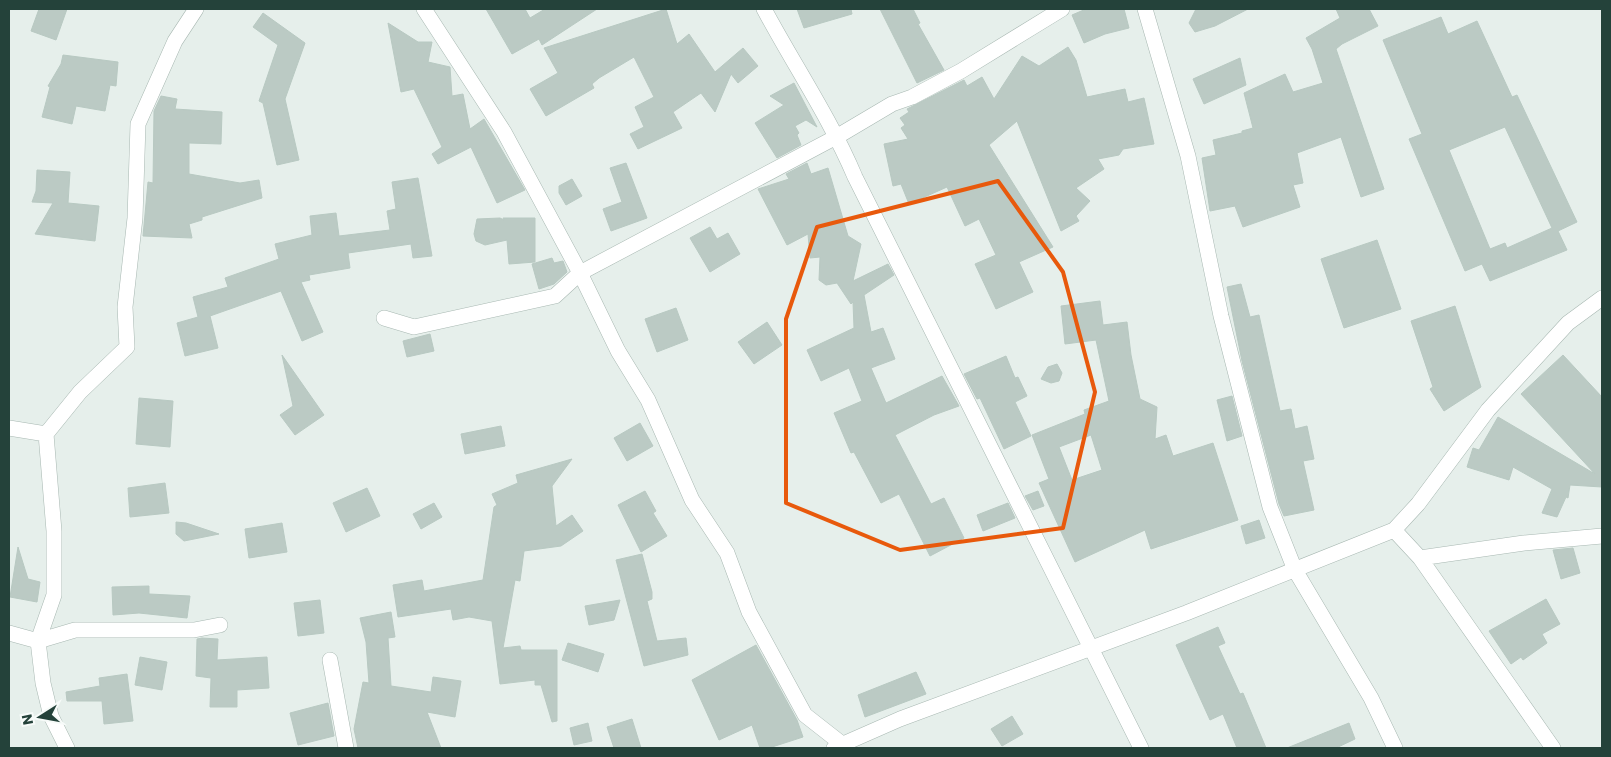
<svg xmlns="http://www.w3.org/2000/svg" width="1611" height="757" viewBox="0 0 1611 757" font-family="Poppins,sans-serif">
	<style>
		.building { fill: #bbcac4; stroke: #b8c9c2; fill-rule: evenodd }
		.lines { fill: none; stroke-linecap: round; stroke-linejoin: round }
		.minor-casing { stroke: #a8b8b2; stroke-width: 16 }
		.minor { stroke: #fff; stroke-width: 15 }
		.marked { fill: none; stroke: #e8590c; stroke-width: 4; stroke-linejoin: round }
	</style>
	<rect width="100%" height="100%" fill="#e6efeb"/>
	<path class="building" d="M39,9h28l-11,31 -25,-9z
		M486,9h39l5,9 15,-9h52l-55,36 -3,-6 -27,15z
		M666,9l11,35 12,-10 26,38 28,-24 15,18 -20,17 -7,-9 -16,38 -14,-19 -28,19 9,16 -44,21 -8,-15 14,-7 -9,-20 19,-10 -20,-40 -35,21 -7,6 2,4 -48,28 -16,-27 28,-16 -14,-25z
		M797,9h54l1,5 -48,14z
		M880,9h33l7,14 -2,1 26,46 -27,13z
		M1086,9h38l5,19 -24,6 -21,9 -12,-28z
		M1196,9h52l-33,17 -20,6 -6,-9z
		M1336,9h33l9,17 -36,18 -6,5 48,140 -23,8 -20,-60 -44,16 6,30 -10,2 7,22 -57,20 -8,-21 -25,5 -8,-53 14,-3 -3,-15 29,-7v-2l11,-3 -9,-35 41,-19 8,18 30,-9 -11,-34 -6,-11 34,-20z
		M263,13l42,30 -20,56 14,61 -22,5 -14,-62 -4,-2 19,-56 -25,-18z
		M1441,17l7,17 29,-13 35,76 5,-2 60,127 -19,9 9,19 -77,31 -8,-17 -17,7 -56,-132 13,-5 -39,-94zM1505,127l47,101 -45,20 -2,-5 -15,6 -41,-99z
		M388,23l30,19h14l-4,20 22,5 2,29 11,-2 7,35 14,-10 41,71 -28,13 -26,-56 -33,17 -6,-10 10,-7 -28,-58 -13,3z
		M1068,47l8,13 11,37 38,-8 3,13 16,-4 10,46 -31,5 -4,6 -21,4 6,10 -28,19 14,13 -14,15 3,5 -18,10 -44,-110 -28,24 64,102 -34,15 14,30 -37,17 -21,-45 21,-9 -17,-36 -14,7 -18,-39 -38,17 -8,-20 -8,2 -9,-42 24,-5 -7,-11 4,-3 -5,-7 9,-6 -2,-3 57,-29 3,6 15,-9 12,22 28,-43 17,10z
		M63,55l55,7 -2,24 -6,-1 -5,26 -29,-5 -4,18 -30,-7 8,-30 -2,-1 13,-22z
		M1240,58l6,27 -42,19 -11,-25z
		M794,83l23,44 -11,-7 -11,6 4,7 -2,2 4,10 -24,13 -22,-35 29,-18 -14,-9z
		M161,96l16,3 -2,10 47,3 -1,32 -32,-1v31l51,9 19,-3 3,18 -60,19v3l-13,4 3,14 -49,-2 5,-54 5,1 1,-72z
		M626,163l21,55 -36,13 -8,-22 19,-7 -12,-34z
		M807,163l4,11 17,-6 20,68 13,8 -8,37 35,-17 6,11 -30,20 7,37 12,-4 12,31 -24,9 15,35 56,-27 17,30 -25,9 -39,20 36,69 13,-6 20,40 -34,18 -31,-62 -18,9 -27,-51 -3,1 -17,-40 28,-12 -13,-33 -28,13 -14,-31 47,-22 -1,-26 -2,2 -14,-21 -11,2 -7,-5 1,-23 -10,1 -2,-24 -21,11 -29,-56 31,-10 -3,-5z
		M37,170l33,2 -2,31 31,3 -4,35 -60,-7 18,-31 -21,-1 4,-11z
		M418,178l14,78 -19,2 -2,-14 -63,9 2,15 -41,7 1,5 -9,2 22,50 -21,9 -21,-50 -71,25 8,32 -33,8 -8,-33 21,-6 -5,-20 35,-10 -3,-9 54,-19 -4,-15 37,-9 -2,-19 26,-3 3,23 51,-6 -3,-19 9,-2 -4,-27z
		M572,179l10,17 -16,9 -7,-12v-7z
		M500,218l4,2 -1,-2h32v44l-26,2 -2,-24 -22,5 -9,-4 -2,-7 3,-15z
		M710,227l7,12 11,-6 12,21 -30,18 -20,-34z
		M1377,240l24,69 -57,19 -23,-69z
		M552,258l2,5 9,-2 4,11 -13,12 -15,5 -7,-25z
		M1241,284l9,33 9,-2 21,96 11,-2 4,20 12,-3 7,33 -11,2 11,49 -30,6 -5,-12 -37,-143 -15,-74z
		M1100,301l3,24 24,-3 4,33 9,44 17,8 -2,32 11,-4 7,21 40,-13 25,77 -87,29 -6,-19 -70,32 -36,-79 10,-4 -17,-44 53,-21 -1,-4 25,-9 -13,-61 -31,4 -4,-38zM1091,435l11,35 -30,10 -13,-33z
		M1455,306l26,81 -37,24 -14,-22 3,-2 -22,-66z
		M676,308l12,32 -31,12 -12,-33z
		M767,322l15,23 -28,19 -16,-22z
		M430,334l4,17 -27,6 -4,-16z
		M282,355l42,60 -29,20 -15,-20 13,-9z
		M1563,355l39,42v90l-32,-2 -2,13 -2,-1 -9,20 -15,-4 10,-24 -39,-22 -4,13 -42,-13 6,-19 6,2 19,-33 97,57 -74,-80z
		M1006,356l9,22 3,-1 9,19 -12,6 16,34 -27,13 -24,-51 -3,1 -13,-25z
		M1057,364l5,9 -3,8 -8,2 -10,-4 7,-12z
		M1232,396l10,40 -15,5 -10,-41z
		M139,398l34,3 -3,46 -34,-3z
		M640,423l13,23 -26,15 -13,-23z
		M501,426l4,20 -40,8 -4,-20z
		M572,459l-20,27 4,40 16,-11 11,16 -22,15 -37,5 -4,30 -5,-1 -12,68 17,-2 1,4h36v71l-5,1 -11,-37h-6v-5l-35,4 -8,-63 -23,-4 -16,3 -2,-11 -53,8 -5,-32 29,-5 2,11 59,-11 11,-73 3,-2 -5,-11 26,-11 -2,-8z
		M165,483l4,30 -39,4 -2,-29z
		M367,488l13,28 -34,16 -13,-29z
		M645,491l11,20 -3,2 14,23 -26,16 -23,-47z
		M1038,491l6,15 -11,4 -8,-14z
		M434,503l8,14 -21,12 -8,-15z
		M1008,503l7,15 -32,13 -6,-16z
		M1259,520l6,18 -19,6 -5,-18z
		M176,522l10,1 33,11 -35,7 -8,-7z
		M282,523l5,29 -38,6 -4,-29z
		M18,547l10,32 12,3 -3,20 -27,-5z
		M1573,548l7,25 -19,6 -8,-29z
		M642,554l10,38v7l-5,2 10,40 29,-3 2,17 -44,11 -28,-106z
		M149,586v8l41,2 -3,22 -48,-5 -26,2 -1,-28z
		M1546,599l14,25 -18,10 5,9 -24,17 -2,-3 -10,7 -22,-33z
		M320,600l4,33 -26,3 -4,-33z
		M620,600l-6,20 -25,5 -4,-19z
		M391,612l4,25 -7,1 3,48 40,6 2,-15 28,4 -6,36 -28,-5 14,36h-83l-4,-19 9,-47 6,1 -3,-41 -6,-24z
		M1218,627l7,16 -7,3 22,48 3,-1 23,55h-29l-14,-34 -13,6 -34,-75z
		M202,638l16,1 -1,21 50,-3 2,31 -32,2v17h-27l1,-29 -15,-2 1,-37z
		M568,643l36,11 -6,18 -36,-12z
		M756,645l41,75 6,17 -34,11h-9l-8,-23 -33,15 -27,-60z
		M140,657l27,5 -5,28 -27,-5z
		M916,672l10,22 -61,23 -7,-22z
		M127,674l6,47 -29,3 -2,-23h-35l-1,-9 34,-6 -1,-8z
		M328,703l6,33 -36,9 -8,-32z
		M1012,716l11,18 -21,12 -11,-17z
		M632,719l9,29h-27l-7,-21z
		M588,723l4,18 -18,4 -4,-17z
		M1349,723l6,16 -19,9h-49z"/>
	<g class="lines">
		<defs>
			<path id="minor" d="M424,9l80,123 76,141 38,78 30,49 44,100 35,53 22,59 56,103 37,29 2,4
				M764,9c30,56 66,109 91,168l286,571
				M1145,9l43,147 33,160 49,191 25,63 76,128 24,50
				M384,318l30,9 141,-31 25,-23 258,-137 54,-32 20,-7 49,-26 101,-62
				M9,428l37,6 34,-42 47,-45 -2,-40 10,-89 3,-94 37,-83 21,-32
				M46,434l8,97v64l-16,46 5,42 8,33 16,32
				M1394,530l26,28 133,190
				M1420,558l104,-15 78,-7
				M9,633l29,8 37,-11h119l26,-5
				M330,660l16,88
				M834,748l66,-29 286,-106 208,-83 24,-26 70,-94 80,-87 34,-25"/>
		</defs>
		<use href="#minor" class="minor-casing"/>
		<use href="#minor" class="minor"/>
	</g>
	<path class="marked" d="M998,181l65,91 32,120 -32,136 -163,22 -114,-47v-184l31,-92z"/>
	<rect width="1611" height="757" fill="none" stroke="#24423a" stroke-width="20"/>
	<g transform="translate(40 717) rotate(259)" stroke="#f7fbf9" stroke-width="4" paint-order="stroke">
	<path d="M0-4L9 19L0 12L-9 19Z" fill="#24423a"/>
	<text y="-8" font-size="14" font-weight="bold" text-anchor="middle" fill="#24423a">N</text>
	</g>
</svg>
